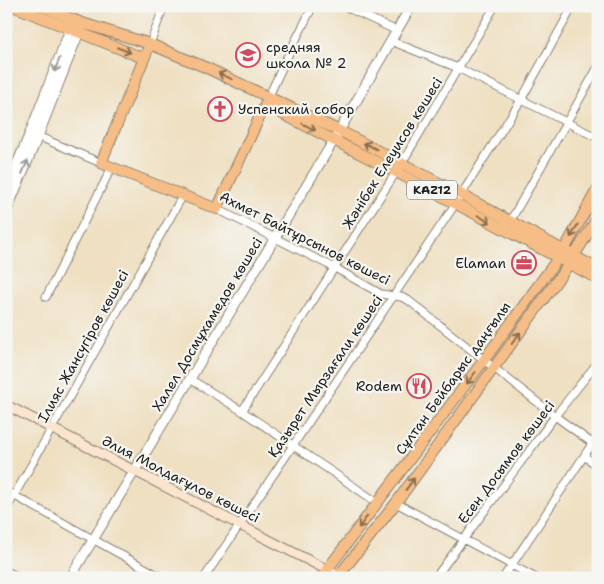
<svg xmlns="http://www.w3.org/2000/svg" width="604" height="584" viewBox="0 0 604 584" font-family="'Shantell Sans',sans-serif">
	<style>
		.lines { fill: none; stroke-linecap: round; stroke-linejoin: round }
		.minor-casing { stroke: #867e6f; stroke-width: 9 }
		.tertiary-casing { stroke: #867e6f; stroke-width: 11 }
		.secondary-casing { stroke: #867e6f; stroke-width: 11 }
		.primary-casing { stroke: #867e6f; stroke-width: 12 }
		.minor { stroke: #fff; stroke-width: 7 }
		.tertiary { stroke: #fff; stroke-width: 9 }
		.secondary { stroke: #fbe5cf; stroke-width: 9 }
		.primary { stroke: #f6be86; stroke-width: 10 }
		.oneway { stroke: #896d51 }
		.oneway2 { stroke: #999 }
		.labels { text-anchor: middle; stroke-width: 4.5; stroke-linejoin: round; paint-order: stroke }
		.shield { fill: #f6f6f2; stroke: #5d5d5c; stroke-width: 1 }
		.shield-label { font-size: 12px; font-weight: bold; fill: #1c1c1c }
		.poi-label { font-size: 14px; fill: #1c1c1c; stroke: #f6f6f2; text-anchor: start }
		.street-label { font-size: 14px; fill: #1c1c1c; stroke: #f6f6f2 }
	</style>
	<rect width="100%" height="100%" fill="#f6f6f2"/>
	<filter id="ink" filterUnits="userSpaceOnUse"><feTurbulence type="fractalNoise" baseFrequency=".02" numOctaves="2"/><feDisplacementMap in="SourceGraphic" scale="10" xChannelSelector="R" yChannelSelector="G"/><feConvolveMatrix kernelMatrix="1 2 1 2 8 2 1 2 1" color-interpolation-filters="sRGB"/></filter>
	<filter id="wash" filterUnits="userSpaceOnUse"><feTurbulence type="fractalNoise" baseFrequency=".0096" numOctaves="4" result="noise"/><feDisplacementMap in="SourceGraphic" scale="20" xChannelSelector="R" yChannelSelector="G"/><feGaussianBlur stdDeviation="1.12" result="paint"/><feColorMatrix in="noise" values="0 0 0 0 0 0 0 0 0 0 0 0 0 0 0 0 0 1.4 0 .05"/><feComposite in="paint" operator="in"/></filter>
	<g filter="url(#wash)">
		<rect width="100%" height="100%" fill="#efe0c2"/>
	</g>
	<g filter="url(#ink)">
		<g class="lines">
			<defs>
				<path id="minor" d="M344,6l53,25
					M391,41l67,27 140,70
					M150,44l14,-38
					M267,100l22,-47 24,-47
					M35,135l66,28
					M217,209l118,59 46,26 20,3 7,3 147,116 37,27
					M508,225l90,-158
					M46,297l66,-130
					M190,379l52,32 136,92
					M242,411l160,-248 93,-157
					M584,456l14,10
					M6,491l157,87
					M396,503l140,75
					M6,510l177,-315
					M204,578l252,-375 65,-103 52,-94
					M435,578l120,-162 43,-54
					M503,578l95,-143"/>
				<path id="tertiary" d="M6,190l24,-57 43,-111
					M6,212l32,-76 43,-109
					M6,572l12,6
					M70,578l264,-438 77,-134"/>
				<path id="secondary" d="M6,405l337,173"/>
				<path id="primary" d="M13,6l130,52
					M41,6l41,17 68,21 57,24 137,65 118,62 136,74
					M150,44l-49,119 116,46 48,-104 131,67 202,107
					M321,578l163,-218 80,-110 34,-62
					M337,578l59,-75 173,-239 29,-47"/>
			</defs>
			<use href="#minor" class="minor-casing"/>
			<use href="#tertiary" class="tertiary-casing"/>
			<use href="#secondary" class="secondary-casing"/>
			<use href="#primary" class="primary-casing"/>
			<use href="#minor" class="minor"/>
			<use href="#tertiary" class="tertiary"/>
			<use href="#secondary" class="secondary"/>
			<use href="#primary" class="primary"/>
		</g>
		<defs><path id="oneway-shaft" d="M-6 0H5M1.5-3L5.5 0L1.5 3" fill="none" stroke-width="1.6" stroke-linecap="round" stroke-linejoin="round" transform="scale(1.25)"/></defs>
		<g class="oneway">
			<use href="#oneway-shaft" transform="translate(124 50) rotate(21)"/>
			<use href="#oneway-shaft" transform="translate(225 76) rotate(-155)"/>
			<use href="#oneway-shaft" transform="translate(309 127) rotate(27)"/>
			<use href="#oneway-shaft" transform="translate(370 146) rotate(-153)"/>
			<use href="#oneway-shaft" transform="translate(484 219) rotate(30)"/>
			<use href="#oneway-shaft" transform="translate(574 231) rotate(119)"/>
			<use href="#oneway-shaft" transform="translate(516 338) rotate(-54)"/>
			<use href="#oneway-shaft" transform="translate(471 378) rotate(127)"/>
			<use href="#oneway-shaft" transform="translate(410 484) rotate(-54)"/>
			<use href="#oneway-shaft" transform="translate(363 522) rotate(127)"/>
		</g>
		<g class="oneway2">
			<use href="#oneway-shaft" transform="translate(57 65) rotate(111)"/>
			<use href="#oneway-shaft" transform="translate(25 167) rotate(-67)"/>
		</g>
	</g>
	<defs>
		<symbol id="school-ring" viewBox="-11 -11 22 22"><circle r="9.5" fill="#f6f6f2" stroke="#d1495b" stroke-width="1.5"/><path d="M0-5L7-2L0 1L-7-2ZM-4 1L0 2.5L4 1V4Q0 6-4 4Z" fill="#d1495b"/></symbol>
		<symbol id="church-ring" viewBox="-11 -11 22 22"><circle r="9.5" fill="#f6f6f2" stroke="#d1495b" stroke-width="1.5"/><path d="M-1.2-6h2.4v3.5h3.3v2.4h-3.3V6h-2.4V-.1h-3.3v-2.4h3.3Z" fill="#d1495b"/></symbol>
		<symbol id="office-ring" viewBox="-11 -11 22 22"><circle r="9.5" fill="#f6f6f2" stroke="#d1495b" stroke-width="1.5"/><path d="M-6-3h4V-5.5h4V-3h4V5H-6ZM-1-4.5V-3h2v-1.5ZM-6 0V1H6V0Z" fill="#d1495b"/></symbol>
		<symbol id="restaurant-ring" viewBox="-11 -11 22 22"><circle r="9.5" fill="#f6f6f2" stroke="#d1495b" stroke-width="1.5"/><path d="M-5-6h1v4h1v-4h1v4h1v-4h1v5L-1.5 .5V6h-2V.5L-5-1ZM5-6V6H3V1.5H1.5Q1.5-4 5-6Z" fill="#d1495b"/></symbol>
	</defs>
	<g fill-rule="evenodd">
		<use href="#school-ring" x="234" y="41" width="28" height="28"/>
		<use href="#church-ring" x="206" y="95" width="28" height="28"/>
		<use href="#office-ring" x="510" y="249" width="28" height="28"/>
		<use href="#restaurant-ring" x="405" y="372" width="28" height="28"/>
	</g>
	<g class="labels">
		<rect class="shield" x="407" y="180.5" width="50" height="19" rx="4"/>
		<g class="shield-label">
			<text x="432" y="194">KAZ12</text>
		</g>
		<g class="poi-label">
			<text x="266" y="52">cредняя<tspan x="266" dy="16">школа № 2</tspan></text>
			<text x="238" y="114">Успенский собор</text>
			<text x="506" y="268" text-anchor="end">Elaman</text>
			<text x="402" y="391" text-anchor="end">Rodem</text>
		</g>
		<g class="street-label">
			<text transform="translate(392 153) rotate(-58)" y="5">Жәнібек Елеуисов көшесі</text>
			<text transform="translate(305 238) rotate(27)" y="5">Ахмет Байтұрсынов көшесі</text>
			<text transform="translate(207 324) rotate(-59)" y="5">Халел Досмұхамедов көшесі</text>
			<text transform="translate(83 346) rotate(-61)" y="5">Ілияс Жансүгіров көшесі</text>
			<text transform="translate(325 376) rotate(-56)" y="5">Қазырет Мырзағали көшесі</text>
			<text transform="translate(453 378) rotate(-54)" y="5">Сұлтан Бейбарыс даңғылы</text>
			<text transform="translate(506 462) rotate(-53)" y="5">Есен Досымов көшесі</text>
			<text transform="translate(181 479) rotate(27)" y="5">Әлия Молдағұлов көшесі</text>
		</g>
	</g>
	<rect width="604" height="584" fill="none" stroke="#f6f6f2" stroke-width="25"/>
</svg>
